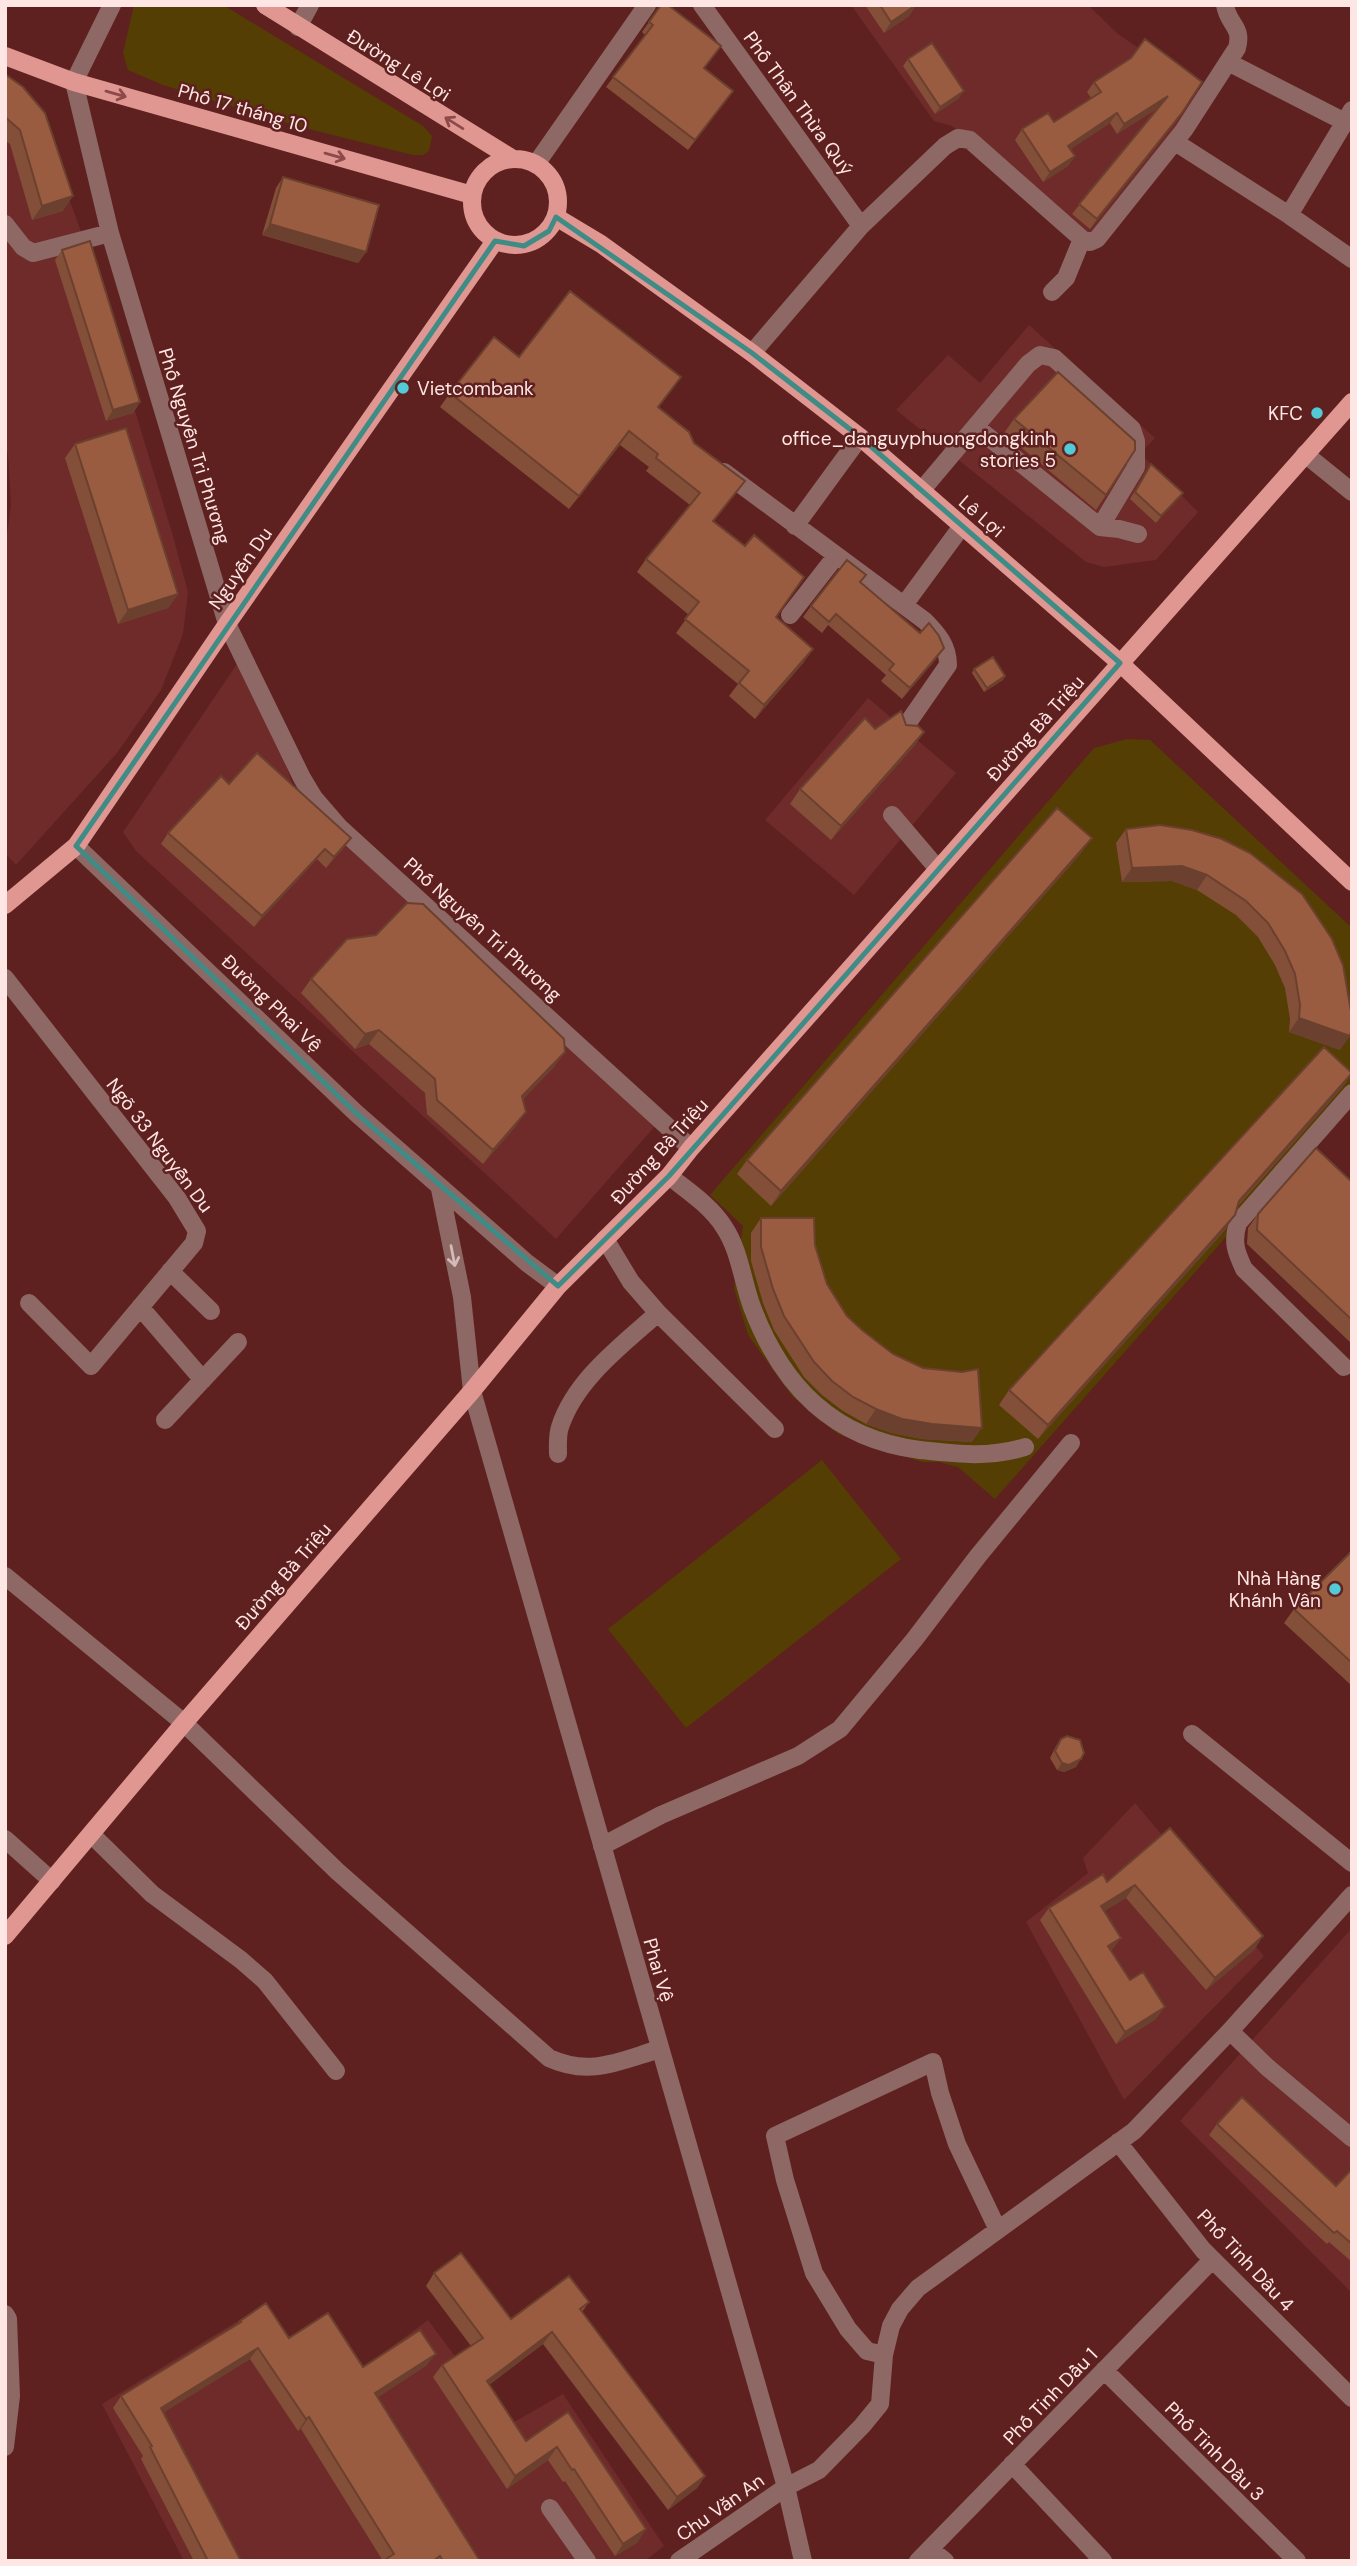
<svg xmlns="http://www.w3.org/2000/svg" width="1357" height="2566" viewBox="0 0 1357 2566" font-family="'DM Sans',sans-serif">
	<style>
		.built { fill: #6e2b2a }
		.green { fill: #553e03 }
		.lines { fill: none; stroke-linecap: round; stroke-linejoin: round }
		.minor { stroke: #8d6865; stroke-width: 18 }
		.major { stroke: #e09691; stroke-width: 18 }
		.wall { fill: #844f38 }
		.shaded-wall { fill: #6b402e }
		.building { fill: #995c41; stroke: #6b402e; stroke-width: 2 }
		.oneway { stroke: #8c4a48 }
		.oneway2 { stroke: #d6bab8 }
		.marked { fill: none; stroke: #3f8c86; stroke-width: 5; stroke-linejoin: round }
		.poi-dot { fill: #52cbd7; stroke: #5e2120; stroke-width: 2.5 }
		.labels { text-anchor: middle; stroke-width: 5; stroke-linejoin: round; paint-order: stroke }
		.street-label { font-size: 19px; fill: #fee6e4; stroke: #5e2120 }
		.poi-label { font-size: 19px; fill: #fee6e4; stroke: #5e2120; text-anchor: end }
	</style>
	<rect width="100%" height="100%" fill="#5e2120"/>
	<path class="built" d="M851,5h237l30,29 86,59 -112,152 -140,-119 -18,-5z
		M5,86l34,31 40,109 94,310 15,56 -5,42 -22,56 -44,63 -101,112 -11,-12v-302l6,-47 -3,-50 -3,-9z
		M1029,325l126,113 -15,15 58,59 -42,48 -52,7 -18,-5 -190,-152 52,-55 32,28z
		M237,664l44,86 13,39 362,336 -100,114 -420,-388 -13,-19z
		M868,698l88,75 -102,122 -89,-75z
		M1135,1803l129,153 -140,144 -98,-178 62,-49 -5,-15z
		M1352,1928v365l-172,-172z
		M259,2308l59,93 110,-81 79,106 56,-32 101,152 -19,15h-461l-82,-157z"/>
	<path class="green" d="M134,5h89l200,121 9,10 -3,15 -6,4h-10l-116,-29 -134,-41 -35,-15 -5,-17z
		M1127,739l23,1 202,188v166l-357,405 -37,-32 -19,-5h-17l-84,-28 -46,-38 -44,-61 -14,-47 9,-62 -33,-31 384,-447z
		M822,1460l79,99 -215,169 -78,-99z"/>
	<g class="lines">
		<path class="minor" d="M112,5l-38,77 36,151 117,391 75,154 12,20 25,29 352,321
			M702,5l159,221
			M298,27l12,-22
			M1228,62l117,60
			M1175,142l114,73 63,44
			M536,164l111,-159
			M1289,215l63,-105
			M5,224l18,23 10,6 77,-20
			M1052,292l14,-14 16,-39
			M752,353l109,-127 84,-80 13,-8 12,2 112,99 8,3 7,-3 87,-109 53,-82c6,-22 -9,-23 -12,-43
			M976,427l124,100 19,2 19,5
			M1305,454l47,38
			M724,472l201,149c13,13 23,25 23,44l-45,65
			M921,491l107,-127 12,-9 14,3 78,71 4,12v26l-36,60
			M795,526l65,-89
			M904,605l58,-79
			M790,615l46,-59
			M892,815l46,54
			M76,846l280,267 171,150 31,23
			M5,978l172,220 20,33 -3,12 -103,123 -62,-63
			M669,1176c19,15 42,30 55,51 16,24 18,53 28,80 30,79 81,132 168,143 37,4 69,8 105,-3
			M440,1189l22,108 10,94 314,1096 17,74
			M605,1239l26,43 27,31 117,116
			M170,1271l41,40
			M140,1307l63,73
			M1344,1367l-100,-98c-8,-17 -12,-27 -6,-46l114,-130
			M165,1420l73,-78
			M558,1454c0,-8 -1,-18 2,-27 15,-47 62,-82 98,-114
			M5,1576l179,147 153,148 212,187c41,19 70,3 111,-9
			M1192,1734l160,129
			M91,1834l61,60 89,66 24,21 71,90
			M5,1839l47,42
			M602,1846l59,-31 137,-59 42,-27 74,-89 64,-84 93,-113
			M1230,2031l37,36 85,71
			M1118,2142l85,108 149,148
			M5,2314l3,5 3,77 -6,51
			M884,2355l-17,-4 -19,-22 -34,-56 -29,-93 -10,-44 158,-74 7,31 17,51 41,86
			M1104,2370l193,191
			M1012,2464l91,97
			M550,2508l37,53
			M930,2549l15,12
			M679,2561l107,-74 33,-17 43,-44 18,-22 4,-49 7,-29 9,-17 18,-21 216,-157 96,-100 122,-136
			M918,2561l294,-301"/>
		<path class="major" d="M265,5l248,154
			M5,56l69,26 398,113
			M472 202a43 43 0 1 1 86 0a43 43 0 1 1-86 0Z
			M556,217l45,27 151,109 108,84 260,226 232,219
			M5,905l71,-59 151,-222 268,-383
			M5,1936l179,-213 288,-332 86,-105 111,-110 22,-28 661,-746"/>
	</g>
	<path class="wall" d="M661,5l60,41 -17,23 29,22 -45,59 -82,-63 39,-52 -3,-3z
		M865,5h51l-7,11 -25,17z
		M1131,58l44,65 -85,106 -18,-15 86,-106 -41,26 -7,-11 -40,26 5,7 -7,10 -25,16 -28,-42 7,-11 32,-7 37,-24 -4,-6 7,-10z
		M908,59l51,39 -24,16 -32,-48z
		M5,74l58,137 -31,9 -22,-76 -5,-4z
		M283,177l83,75 -8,11 -96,-28 14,-47z
		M62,250l78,152 -7,11 -27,8 -51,-161z
		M519,357l153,33 -14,18 36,35 41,51 -21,27 62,96 28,45 -49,57 -26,-23 9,-12 -62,-51 13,-18 -52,-43 9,-13 44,-54 -44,-34 3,-4 -29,-22 -51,64 -129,-102 10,-14z
		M1014,419l92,76 -10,15 -92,-77z
		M75,444l103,150 -10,14 -50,16 -53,-166z
		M1151,464l26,36 -21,23 -26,-24z
		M860,583l76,76 -34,40 -21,-18 5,-6 -58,-50 -6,8 -19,-16 8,-11z
		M974,669l31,7 -2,4 -19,12 -12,-19z
		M906,725l18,7 -10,14 -83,94 -41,-36 10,-15 75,-60z
		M229,784l114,65 -17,19 -9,-9 -63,68 -93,-83 7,-11z
		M1126,829l96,10 118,211 -51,-18 1,-13 -5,-31 -10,-23 -17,-28 -22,-22 -39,-25 -25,-9 -50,1 -6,-39z
		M1082,852l-311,354 -34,-32 10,-14z
		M311,979l244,87 -32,33 -7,27 -33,38 -56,-50 -2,-21 -56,-49 -14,5 -54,-56z
		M1352,1073l-10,15 -104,118 -13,24 -187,209 -39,-34 10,-15z
		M1352,1182v162l-105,-100 1,-16 10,-14z
		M761,1218l54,27 12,39 20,32 125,126 -50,-3 -30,-6 -26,-9 -23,-13 -21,-16 -18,-18 -30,-47 -11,-27 -12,-42v-28z
		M1352,1551v135l-68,-63 10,-14z
		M1061,1739l15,28 -12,5 -7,-2 -7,-12 6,-12z
		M1170,1828l85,121 -49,41 -80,-92 -22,13 7,40 45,68 -40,25 -76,-124 9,-12 58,-26z
		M1217,2124l119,62 16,-17v93l-23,-20 -2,2 -118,-109z
		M434,2273l77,46 78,-17 -7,10 123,164 -8,12 -29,22 -125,-166 -54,41 37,56 42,-29 70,130 -23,14 -50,-75 -2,1 -15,-22 -41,29 -74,-112 9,-12 29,-19 -45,-60z
		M240,2321l49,17 74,29 64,-2 -49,32 102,164h-97l-82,-132 -3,2 -48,-72 -86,53 77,149h-47l-53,-102 2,-3 -30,-48 8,-12 116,-72z"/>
	<path class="shaded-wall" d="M916,5l-7,11 -25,17 7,-11z
		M964,91l-5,7 -24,16 5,-7z
		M1168,96l-7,10 -44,28 7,-10z
		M1117,113l-7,10 -49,33 7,-10z
		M1182,113l-7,10 -85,106 7,-10z
		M1075,156l-7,10 -25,16 7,-10z
		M73,196l-10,15 -31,9 10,-14z
		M270,224l96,28 -8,11 -96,-28z
		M140,402l-7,11 -27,8 7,-11z
		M629,431l-9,14 -51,64z
		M1183,493l-6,7 -21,23 5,-7z
		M178,594l-10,14 -50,16 10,-14z
		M944,648l-8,11 -34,40 8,-11z
		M813,649l-9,13 -49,57 9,-14z
		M1005,676l-2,4 -19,12 3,-4z
		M924,732l-10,14 -83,94 10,-14z
		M351,838l-8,11 -17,19 8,-11z
		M1092,838l-10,14 -311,354 10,-15z
		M325,849l-8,10 -63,68 8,-11z
		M1182,866l25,9 -10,15 -25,-9 -50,1 10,-14z
		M1299,1018l51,18 -10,14 -51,-18z
		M379,1030l-10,14 -14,5 10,-15z
		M565,1052l-10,14 -43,44 10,-14z
		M1352,1073l-10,15 -113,127 10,-14z
		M526,1112l-10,14 -33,38 10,-14z
		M1235,1215l-10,15 -187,209 10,-14z
		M876,1409l106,19 -10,14 -50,-3 -30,-6 -26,-9z
		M1081,1759l-5,8 -12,5 -7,-2 5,-7z
		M1135,1885l-9,13 -34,21 9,-13z
		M1263,1936l-8,13 -49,41 9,-12z
		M1121,1938l-9,12 -12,8 8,-12z
		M1165,2007l-9,12 -40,25 9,-12z
		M552,2332l-9,12 -65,49 9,-12z
		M258,2348l-8,11 -97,60 8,-11z
		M436,2354l-9,11 -60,39 8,-11z
		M309,2417l-8,12 -3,2 8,-12z
		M557,2447l-9,13 -41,29 8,-13z
		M705,2476l-8,12 -29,22 9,-13z
		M646,2529l-8,13 -23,14 8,-12z"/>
	<path class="building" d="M661,5h7l53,41 -17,22 29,23 -38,49 -82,-63 40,-52 -4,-3z
		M880,5h36l-25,17z
		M1145,39l57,43 -20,31 -85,106 -18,-15 89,-108 -44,28 -7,-11 -49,33 7,10 -25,16 -28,-43 26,-16 6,9 47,-30 -7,-10 37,-24z
		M932,43l32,48 -24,16 -32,-48z
		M5,74l18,13 22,26 28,83 -31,10 -22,-76 -15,-13z
		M283,177l96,28 -13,47 -96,-28z
		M90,241l50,161 -27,8 -51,-160z
		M570,291l111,86 -23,30 31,25 5,11 51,38 -32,40 32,25 9,-11 50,42 -28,40 37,32 -49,56 -25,-22 10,-12 -64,-52 14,-17 -53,-43 54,-66 -44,-35 2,-4 -29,-23 -50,65 -129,-103 44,-56 25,20z
		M1058,372l77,69v9l-29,45 -92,-76z
		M126,428l52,166 -50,16 -53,-166z
		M1151,464l32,29 -22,23 -26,-24z
		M847,560l19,15 -6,7 60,51 9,-10 10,13 5,12 -34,40 -21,-18 5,-6 -58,-50 -7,8 -18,-16z
		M993,657l12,19 -18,12 -13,-19z
		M901,711l5,14 12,1 6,6 -83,94 -41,-37 65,-71 10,11z
		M257,753l94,85 -17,19 -9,-8 -63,67 -94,-83 53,-57 8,8z
		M1057,808l35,30 -311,353 -34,-31z
		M1160,825l32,5 30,9 28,14 52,41 30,45 11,26 9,52v11l-2,8 -51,-18 1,-13 -5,-31 -10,-23 -17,-28 -22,-22 -39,-26 -25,-9 -50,2 -6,-39z
		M407,903l16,1 141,135 1,13 -43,44 4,16 -33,38 -56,-50 -2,-21 -56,-49 -14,4 -54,-55 36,-40 29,-4z
		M1324,1047l28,26 -113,128 -4,14 -187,210 -39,-35z
		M1316,1148l36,34v138l-95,-90 1,-16z
		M761,1218h53l1,27 12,39 20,32 15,14 31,24 30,14 39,4 16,-3 4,59 -50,-4 -30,-5 -26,-10 -23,-12 -21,-16 -18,-19 -30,-46 -11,-27 -12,-42z
		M1352,1551v112l-58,-54z
		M1067,1736l13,4 4,13 -3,6 -12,6 -7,-2 -7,-12 6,-12z
		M1170,1828l93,108 -48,42 -80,-93 -34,21 20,32 -13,8 22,34 13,-8 22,35 -40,25 -76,-124 54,-34 4,8z
		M1242,2097l94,89 16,-17v75l-15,-13 -3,2 -117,-109z
		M461,2253l50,66 58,-43 20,26 -9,7 125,167 -28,21 -125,-165 -65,49 39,60 42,-29 78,117 -23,15 -49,-75 -2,1 -15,-23 -42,29 -73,-111 41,-27 -49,-65z
		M266,2303l23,35 39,-25 35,54 57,-37 16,24 -61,39 105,168h-37l-3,-5 -7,5h-50l11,-7 -85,-137 -3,2 -48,-71 -97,60 80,153h-33l-58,-114 2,-1 -31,-50 120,-74 -1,-1z"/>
	<defs><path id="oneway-shaft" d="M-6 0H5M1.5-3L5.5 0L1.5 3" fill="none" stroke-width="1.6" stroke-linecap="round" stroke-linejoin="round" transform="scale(1.75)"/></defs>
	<g class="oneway">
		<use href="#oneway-shaft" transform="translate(116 94) rotate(16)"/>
		<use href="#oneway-shaft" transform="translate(454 123) rotate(-148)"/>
		<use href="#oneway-shaft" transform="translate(335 156) rotate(16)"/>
	</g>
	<use class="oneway2" href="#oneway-shaft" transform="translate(453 1256) rotate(79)"/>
	<path class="marked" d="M556,217l196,136 108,84 260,226 -451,513 -111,110 -202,-173 -280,-267 419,-605 29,5 25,-15z"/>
	<g class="poi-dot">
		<circle cx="403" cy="388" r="7"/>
		<circle cx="1317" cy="413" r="7"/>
		<circle cx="1070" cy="449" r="7"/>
		<circle cx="1335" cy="1589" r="7"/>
	</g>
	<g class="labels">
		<g class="street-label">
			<text transform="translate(399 65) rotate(32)" y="7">Đường Lê Lợi</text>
			<text transform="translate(799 103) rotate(54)" y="7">Phố Thân Thừa Quý</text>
			<text transform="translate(243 108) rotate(16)" y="7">Phố 17 tháng 10</text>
			<text transform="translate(195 446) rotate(73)" y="7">Phố Nguyễn Tri Phương</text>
			<text transform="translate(982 516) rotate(41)" y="7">Lê Lợi</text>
			<text transform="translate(240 568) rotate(-55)" y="7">Nguyễn Du</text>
			<text transform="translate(1035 728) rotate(-48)" y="7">Đường Bà Triệu</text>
			<text transform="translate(483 929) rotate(42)" y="7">Phố Nguyễn Tri Phương</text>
			<text transform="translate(272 1003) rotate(44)" y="7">Đường Phai Vệ</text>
			<text transform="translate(160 1145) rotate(53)" y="7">Ngõ 33 Nguyễn Du</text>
			<text transform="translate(659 1151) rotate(-48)" y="7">Đường Bà Triệu</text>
			<text transform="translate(283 1576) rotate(-49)" y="7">Đường Bà Triệu</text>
			<text transform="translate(659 1970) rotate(74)" y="7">Phai Vệ</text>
			<text transform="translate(1246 2260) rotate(47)" y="7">Phố Tinh Dầu 4</text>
			<text transform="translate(1050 2396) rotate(-46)" y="7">Phố Tinh Dầu 1</text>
			<text transform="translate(1215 2451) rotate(45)" y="7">Phố Tinh Dầu 3</text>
			<text transform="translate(720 2507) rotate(-35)" y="7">Chu Văn An</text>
		</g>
		<g class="poi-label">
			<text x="417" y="395" text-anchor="start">Vietcombank</text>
			<text x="1303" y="420">KFC</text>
			<text x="1056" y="445">office_danguyphuongdongkinh<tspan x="1056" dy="22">stories 5</tspan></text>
			<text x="1321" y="1585">Nhà Hàng<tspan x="1321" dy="22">Khánh Vân</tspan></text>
		</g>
	</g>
	<rect width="1357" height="2566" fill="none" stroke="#fee6e4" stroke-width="14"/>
</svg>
